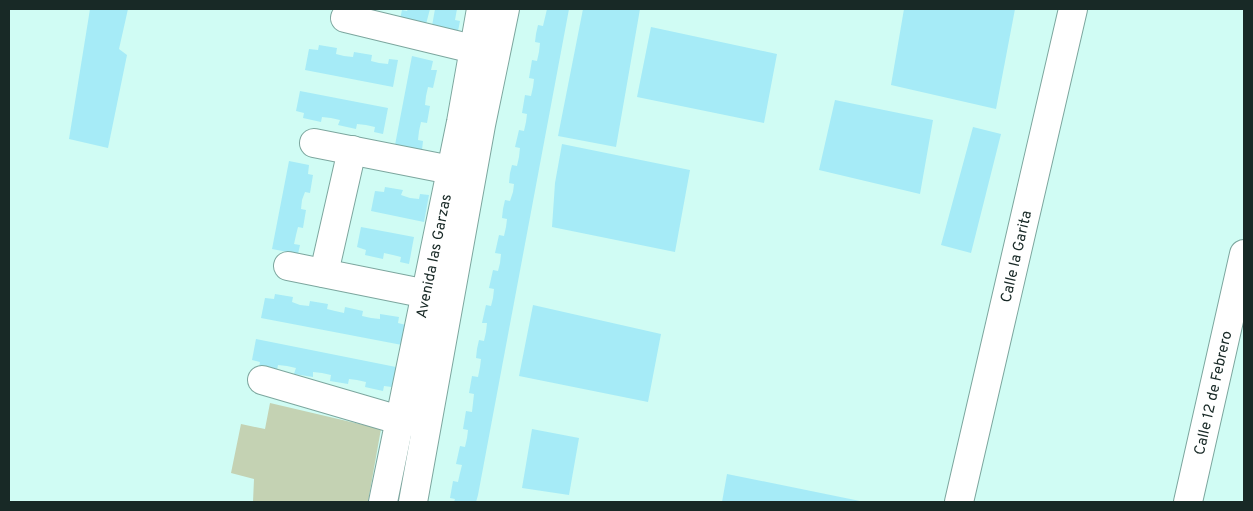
<svg xmlns="http://www.w3.org/2000/svg" width="1253" height="511" viewBox="0 0 1253 511" font-family="Overpass,sans-serif">
	<style>
		.green { fill: #c4d2b3 }
		.building { fill: #a6ebf7 }
		.lines { fill: none; stroke-linecap: round; stroke-linejoin: round }
		.minor-casing { stroke: #7ca69e; stroke-width: 30 }
		.minor { stroke: #fff; stroke-width: 28 }
		.labels { text-anchor: middle; stroke-width: 5; stroke-linejoin: round; paint-order: stroke }
		.street-label { font-size: 15px; fill: #182926; stroke: #d0fcf4 }
	</style>
	<rect width="100%" height="100%" fill="#d0fcf4"/>
	<path class="green" d="M270,403l111,26 -13,73h-115l1,-23 -23,-6 10,-49 24,5z"/>
	<path class="building" d="M90,9h38l-9,40 8,6 -19,93 -39,-9z
		M408,9h22l-4,15 -26,-5 2,-9 5,1z
		M435,9h22l-2,11 5,1 -2,10 -26,-5z
		M547,9h22l-91,486 -2,7h-22l1,-3 -5,-1 3,-17 5,1 2,-9 2,-8 -6,-1 4,-18 5,1 2,-9 1,-8 -5,-1 3,-18 6,1 2,-18 -5,-1 3,-17 6,1 2,-10 1,-8 -5,-1 1,-9 2,-9 5,1 2,-9 1,-9h-5l4,-18 5,1 2,-8 1,-9 -5,-1 4,-18 5,1 2,-8 1,-9 -6,-1 4,-18 5,1 2,-9 1,-8 -5,-1 1,-9 2,-9 5,1 3,-9 1,-8 -5,-1 1,-10 2,-8 5,1 2,-9 1,-9 -5,-1 4,-17 5,1 2,-9 1,-8 -5,-1 3,-18 6,1 2,-9 1,-8 -5,-1 3,-18 5,1 2,-9 1,-9 -5,-1 1,-8 2,-9 5,1z
		M583,9h57l-24,138 -58,-11z
		M904,9h111l-19,100 -105,-24z
		M651,27l126,27 -13,69 -127,-26z
		M319,45l18,3 -1,6 8,2 9,1 1,-5 18,3 -1,6 8,2 9,1 1,-5 9,1 -5,27 -88,-17 4,-21 9,1z
		M412,56l21,5 -2,9h6l-4,18 -5,-1 -2,9 -1,9 5,1 -3,17 -6,-1 -2,9 -1,9 5,1 -1,9 -27,-5z
		M300,91l88,17 -5,26 -9,-2 1,-5 -9,-2 -9,-1 -1,5 -18,-4 2,-5 -9,-2 -9,-1 -1,5 -18,-4 1,-5 -8,-2z
		M835,100l98,20 -13,74 -101,-24z
		M973,127l28,7 -30,119 -30,-8z
		M562,144l128,26 -15,82 -123,-25 3,-44z
		M289,161l20,4 -1,9 5,1 -3,18 -5,-1 -3,8 -1,9 5,1 -3,18 -5,-1 -2,8 -2,9 6,1 -2,9 -26,-5z
		M385,187l18,3 -2,5 9,3 9,1 1,-5 9,1 -5,27 -53,-11 4,-20 9,1z
		M361,227l53,10 -5,27 -9,-2 1,-5 -8,-2 -9,-2 -1,6 -18,-4 1,-5 -9,-3z
		M275,294l18,3 -1,5 8,3 9,1 1,-5 18,3 -1,5 8,2 9,2 1,-6 18,4 -1,5 9,2 9,1v-5l19,3 -1,6 8,2 -4,20 -141,-27 4,-20 9,1z
		M533,305l128,29 -13,68 -129,-26z
		M256,339l140,28 -4,20 -8,-1 -1,5 -18,-4 1,-5 -9,-2 -8,-1 -1,5 -18,-3 1,-6 -9,-2 -9,-1v5l-19,-3 2,-6 -9,-2 -9,-1 -1,5 -18,-3 1,-5 -8,-2z
		M532,429l47,9 -10,57 -47,-7z
		M727,474l133,27v1h-138z"/>
	<g class="lines">
		<defs>
			<g id="minor">
				<path d="M345,18l128,31"/>
				<path d="M314,143l137,27"/>
				<path d="M288,266l139,28"/>
				<path d="M324,273l28,-123"/>
				<path d="M262,380l137,40 18,2"/>
				<path id="s1" d="M383,502l78,-380 20,-113"/>
				<path d="M413,502l68,-377 24,-116"/>
				<path id="s2" d="M959,502l114,-493"/>
				<path id="s3" d="M1188,502l56,-248"/>
			</g>
		</defs>
		<use href="#minor" class="minor-casing"/>
		<use href="#minor" class="minor"/>
	</g>
	<g class="labels">
		<g class="street-label">
			<text dy="5" stroke="none"><textPath href="#s2" startOffset="252">Calle la Garita</textPath></text>
			<text dy="5" stroke="none"><textPath href="#s1" startOffset="251">Avenida las Garzas</textPath></text>
			<text dy="5" stroke="none"><textPath href="#s3" startOffset="112">Calle 12 de Febrero</textPath></text>
		</g>
	</g>
	<rect width="1253" height="511" fill="none" stroke="#182926" stroke-width="20"/>
</svg>
